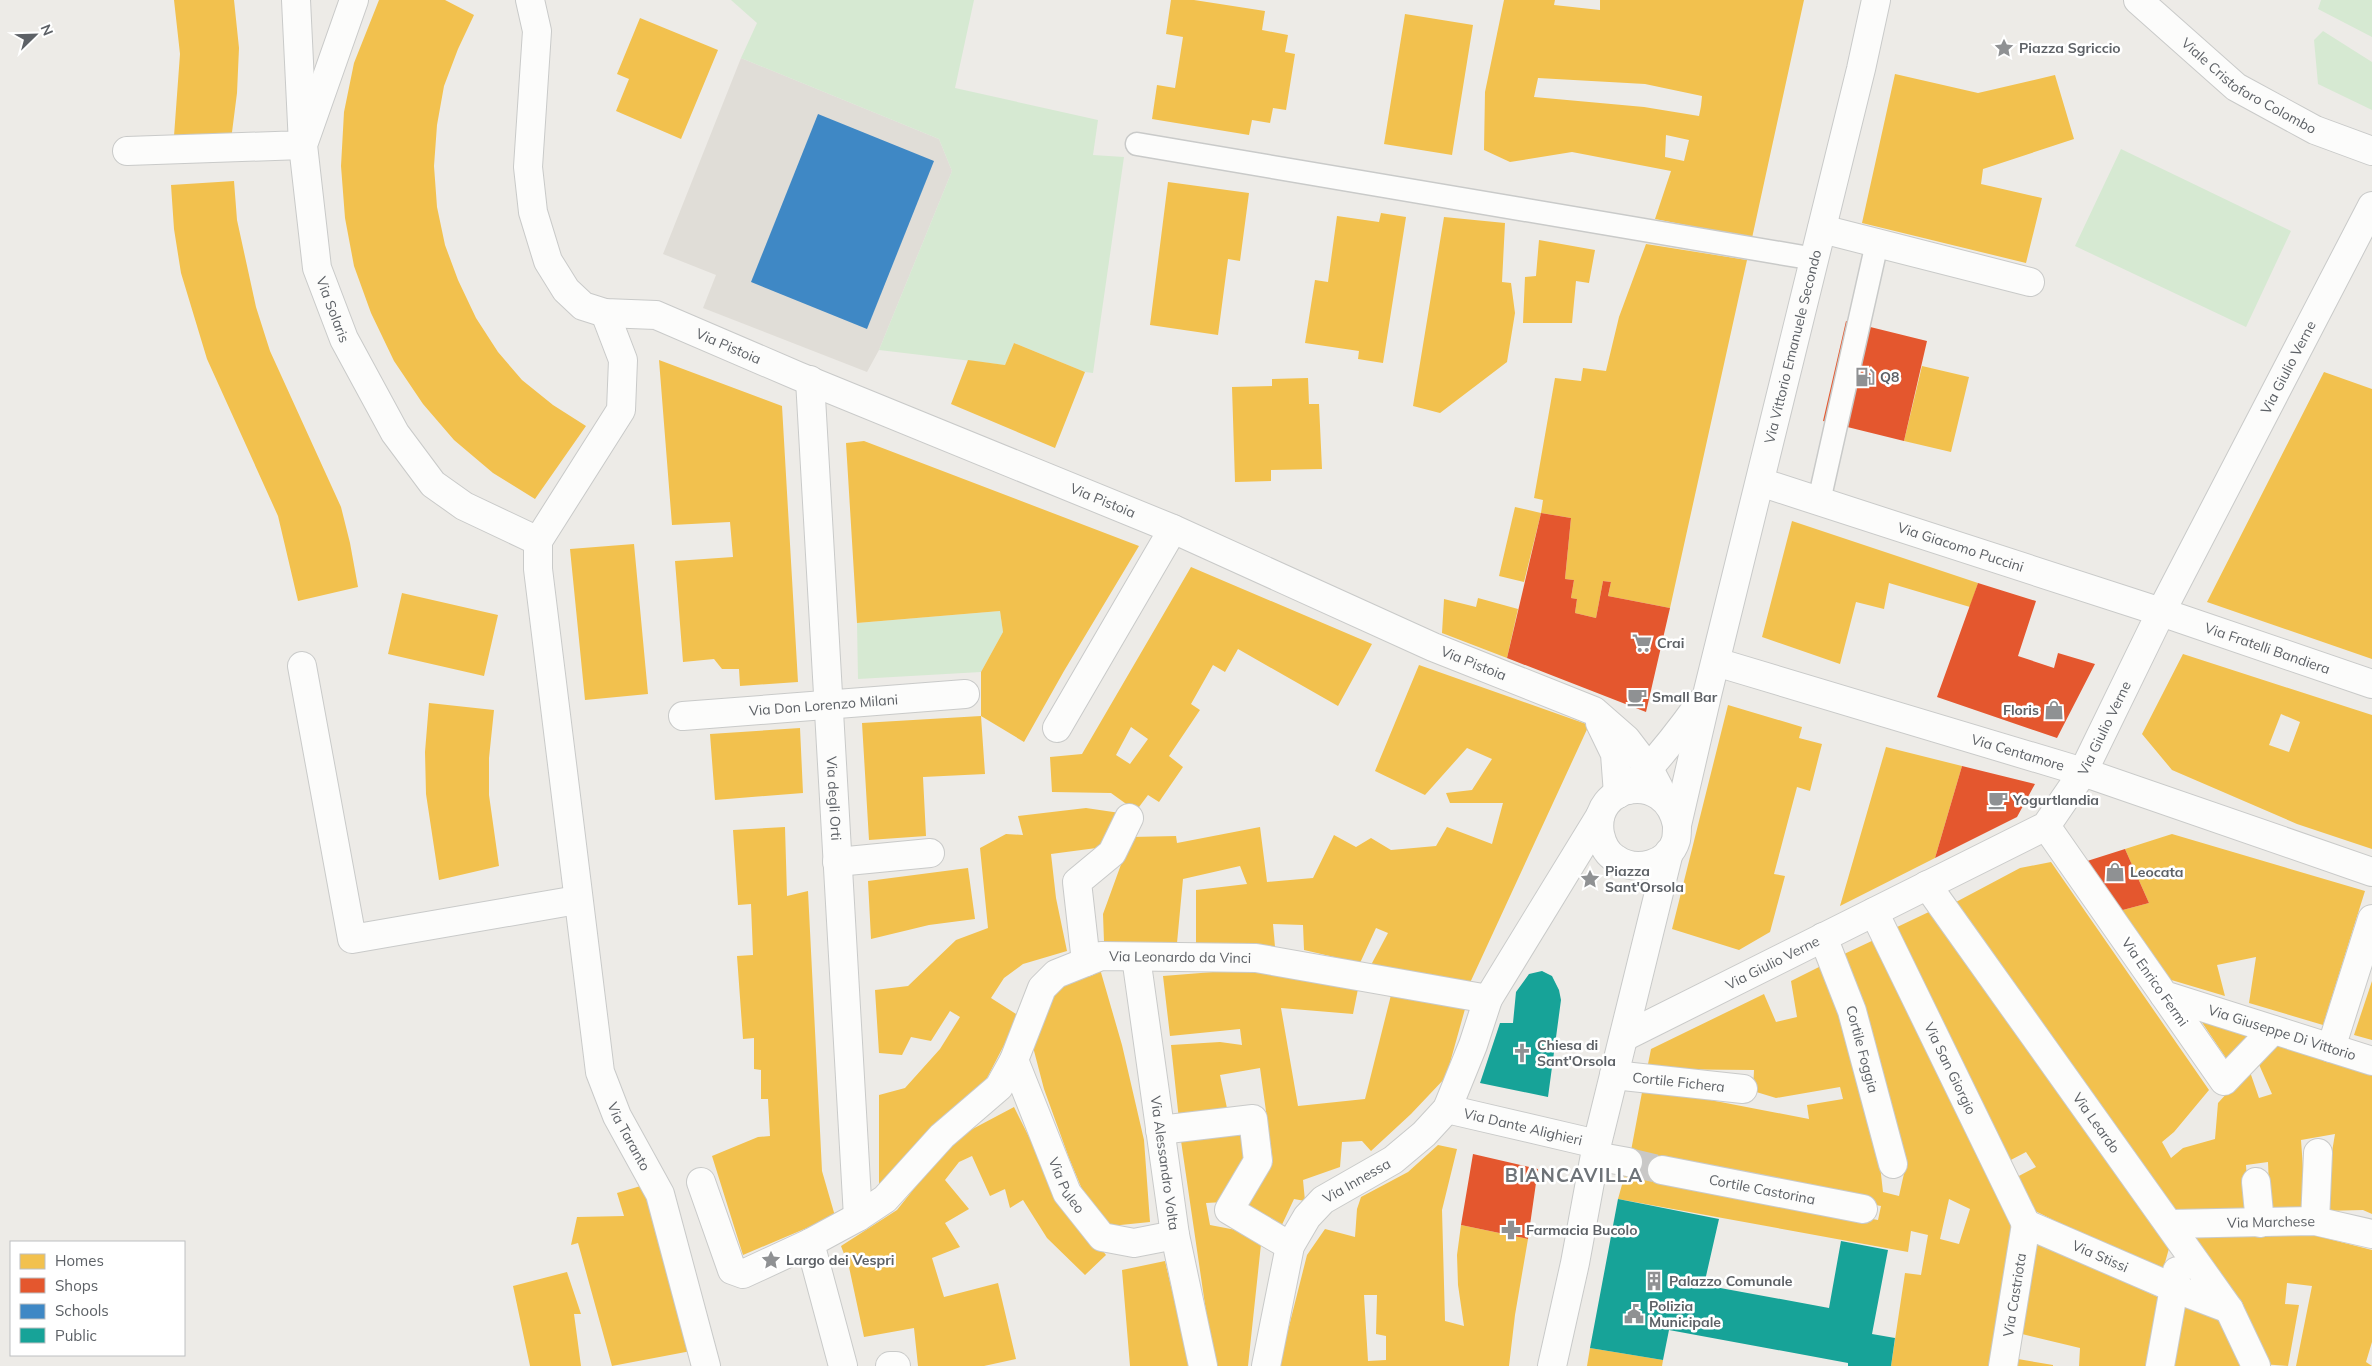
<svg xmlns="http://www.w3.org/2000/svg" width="2372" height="1366" viewBox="0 0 2372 1366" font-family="Mulish,sans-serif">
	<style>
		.education { fill: #e0ddd7 }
		.green { fill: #d6e9d2 }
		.homes { fill: #f2c14e; fill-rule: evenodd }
		.shops { fill: #e4572e }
		.schools { fill: #3f88c5 }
		.public { fill: #17a398 }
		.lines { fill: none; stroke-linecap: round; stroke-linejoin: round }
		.pedestrian-tunnel { stroke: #c9c8c7; stroke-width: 28; stroke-dasharray: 28 14; stroke-linecap: butt }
		.service-casing { stroke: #c9cac9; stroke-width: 25 }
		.pedestrian-casing { stroke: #c9cac9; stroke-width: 30 }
		.minor-casing { stroke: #c9cac9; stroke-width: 30 }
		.tertiary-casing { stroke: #c9cac9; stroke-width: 30 }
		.service { stroke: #fcfcfb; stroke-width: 22 }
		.pedestrian { stroke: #fcfcfb; stroke-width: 28 }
		.minor { stroke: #fcfcfb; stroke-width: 28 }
		.tertiary { stroke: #fcfcfb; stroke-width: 28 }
		.labels { text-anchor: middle; stroke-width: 5; stroke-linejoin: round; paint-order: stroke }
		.poi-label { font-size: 14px; font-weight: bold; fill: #5d6166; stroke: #fff; text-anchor: start }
		.street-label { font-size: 14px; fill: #5d6166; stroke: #fff }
		.district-label { font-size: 19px; font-weight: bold; letter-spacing: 1px; fill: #6e7378; stroke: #fff }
	</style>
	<rect width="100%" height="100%" fill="#edebe7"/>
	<path class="education" d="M741,58l198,81 13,32 -73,179 -12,22 -164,-64 13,-33 -53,-21z"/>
	<path class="green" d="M731,0h243l-19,88 143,32 -5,35 31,2 -31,216 -8,-1 -71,-29 -9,22 -126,-15 73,-179 -13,-32 -198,-81 16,-35z
		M2321,0h51v37l-54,-28z
		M2323,31l49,31v48l-54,-26 -4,-44z
		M2121,149l170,82 -45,96 -171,-81z
		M1000,611l3,21 -22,40 -123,7 -1,-56z"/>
	<path class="homes" d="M174,0h60l5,48 -2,45 -6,47 -57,-4 6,-82z
		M379,0h66l29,15 -16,34 -14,37 -7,39 -3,41 3,41 8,38 13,35 18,38 22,34 24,28 31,25 33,21 -51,73 -42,-26 -39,-33 -31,-36 -29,-43 -23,-48 -17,-47 -9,-48 -4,-52 3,-54 10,-49z
		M1171,0h23l71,11 -3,19 26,5 -3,17 10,2 -9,56 -13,-2 -3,15 -18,-3 -3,15 -97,-16 5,-34 18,3 8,-51 -17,-3z
		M1504,0h51l-1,5 46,5v-10h204l-52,238 -97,-19 16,-48 -99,-19 -62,10 -26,-12 1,-58zM1538,78l107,6 57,12 -1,10 -2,10 -55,-9 -110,-10zM1666,135l23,5 -5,21 -19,-4z
		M1405,14l68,11 -21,130 -68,-11z
		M640,18l78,32 -37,89 -65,-28 13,-32 -12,-5z
		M1895,74l83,19 77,-18 19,64 -91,30 -2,15 61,14 -16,65 -164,-40z
		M234,181l3,39 19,87 14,44 71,156 9,36 8,44 -60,14 -20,-85 -71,-157 -26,-86 -7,-44 -3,-44z
		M1168,182l81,11 -9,68 -12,-2 -10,76 -68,-10z
		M1381,213l25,4 -23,146 -25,-4 1,-8 -54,-8 10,-63 13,2 9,-66 42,6z
		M1444,217l61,6 -3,59 9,1 4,30 -8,49 -67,51 -27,-7z
		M1539,240l56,10 -6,33 -13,-2 -4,42h-49l2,-46 11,-1z
		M1646,244l101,16 -77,348 -62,-12 3,-14 -8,-1 -7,37 -21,-5 2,-14 -6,-1 3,-18 -9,-1 6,-61 -30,-5 2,-13 -9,-2 21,-120 26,3 2,-13 23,3 13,-54z
		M1014,343l71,29 -30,76 -104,-44 17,-44 37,5z
		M659,360l123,46 16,276 -58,4 -1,-17h-17l-8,-10 -31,3 -8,-101 58,-4 -3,-35 -58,3z
		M1922,366l47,11 -18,75 -47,-11z
		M2324,372l48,17v270l-165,-57z
		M1308,378l1,26h10l3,65 -51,1v11l-36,1 -3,-95 40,-1v-7z
		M864,441l275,105 -75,125 -40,71 -43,-26 4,58 -62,3 3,59 -57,4 -7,-117 119,-7v-44l22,-40 -3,-21 -143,12 -11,-180z
		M1515,507l26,6 -17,69 -25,-6z
		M1792,521l186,62 -8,24 -81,-24 -5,26 -28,-7 -16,62 -78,-27z
		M634,544l14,150 -63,6 -15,-151z
		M1191,567l181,77 -34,62 -100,-57 -13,23 -12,-7 -22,39 9,6 -31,46 14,11 -24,35 -11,-7 -12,16 -25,-18 -59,-1 -2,-35 32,-3zM1131,727l17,12 -18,25 -14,-9z
		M402,593l96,22 -14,61 -96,-22z
		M1478,598l40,11 -11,49 -65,-25 2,-34 32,8z
		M2183,654l189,61v134l-75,-25 -125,-54 -30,-36zM2281,714l19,8 -11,30 -20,-7z
		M1419,665l170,60 -120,260 -98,-20 17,-32 -12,-5 -16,35 -56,-13 -1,-25 -30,-1 2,23 -79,-4v-53l51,-6 -7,-18 -57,13 -6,64 -73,-1 -1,-28 28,-77 45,-1 1,7 83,-16 7,55 46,-4 21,-43 22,12 15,-9 20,12 45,-4 11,-19 45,17 11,-41h-53l-4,-10 26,-3 20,-31 -25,-11 -42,47 -50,-24z
		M429,703l65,7 -5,48v37l10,71 -60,14 -13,-86 -1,-42z
		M1728,705l74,22 -3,11 23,6 -12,47 -13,-4 -23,87 11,2 -15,56 -31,18 -67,-21z
		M800,728l3,65 -88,7 -5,-66z
		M1886,747l76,19 -27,92 -95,48z
		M1086,808l34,5 -16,34 -53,7 5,44 11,53 -44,13 -19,14 -13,20 28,18 -32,62 -25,28 -83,81v-92l26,-7 35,-39 20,-32 -10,-6 -19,30 -20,-4 -9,18 -23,-2 -4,-63 33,-4 48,-46 32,-12 -8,-80 26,-14 17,1 -5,-19z
		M785,827l2,69 21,-5 14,280 13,45 -92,39 -31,-99 46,-19 12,-1 -2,-37h-7v-29l-7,-1v-31l-11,1 -6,-83 16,-1 -2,-51 -13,1 -5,-75z
		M2172,834l193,57 -42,134 -74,-22 7,-46 -39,8 8,31 -57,-17 -49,-68 30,-8 -24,-54z
		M2051,862l158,228 -35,42 -12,10 9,16 12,-10 32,-9 3,-36 31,-34 10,29 13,-4 -15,-34 16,-17 99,30v141l-9,-4 -41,1 13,-77 -34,6 5,71h-36l-2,-49 -22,3 3,46 -74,1 -219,-310 64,-34z
		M968,868l7,51 -46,6 -58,14 -3,-58z
		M1933,910l237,335 -8,28 -133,-65 -14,-30 21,-11 -10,-15 -19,10 -112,-234z
		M1876,939l138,287 -25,140h-98l14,-93 16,2 7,-40 -17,-4 -3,21 -290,-53 12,-43 13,-69 166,32 -2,-14 36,-6 -3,-12 -64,11 -23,-7 1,-21 -107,-1 4,-20 113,-55 12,28 21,-5 -6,-36 36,-18 52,194 4,35 16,4 6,-27 -63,-214zM1719,1175l162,31 -3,14 -39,-7zM1949,1199l21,10 -11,35 -19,-5z
		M1100,969l22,76 22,95 6,82 -49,5 -12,-21 -20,-48 -25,-69 -11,-42 21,-58z
		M1251,969l107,20 -5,25 -72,-6 17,98 67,-7 26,-104 74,14 -19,68 -35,37 -40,37 -9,-10 -20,1 -2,25 -37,13 2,21 -11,-2 -14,30 -38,-23 31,-44 -13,-94 -40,7 8,38 -49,7 -8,-75 49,-3 22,3 -2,-16 -70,7 -7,-60z
		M2372,981v59l-18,-5z
		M2199,1018l53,15 -24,28z
		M1014,1107l31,62 33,50 28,36 -21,20 -38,-37 -24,-38 -13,8 -5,-19 -15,7 -18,-40 -13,6 -14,18 24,29 -24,14 15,24 -28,11 12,39 54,-14 18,76 -32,7h-66l-4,-38 -50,9 -15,-70 -8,-21 56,-36 36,-45 15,-23z
		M1244,1128l3,33 -17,30 -7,2 1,9 -18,1 4,22 52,10 -14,131h-34l-34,-232z
		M1438,1145l19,4 -15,61 3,111 19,5 -6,-41 -1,-30 4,-30 67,14 -13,76 -6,51h-230l28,-111 18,-26 30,8 2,-28 4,-12 47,-25zM1364,1295h13l-1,39 10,2v24l-18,1z
		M644,1185l47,166 -79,15 -34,-123 -7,2 6,-28 47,-1 -7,-23z
		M2191,1232l118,2 63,16v92l-6,20 6,4h-76l16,-80 -25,-3 -2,21 14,1 -11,61 -26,-2 -10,-40z
		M2037,1241l125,58 -13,67h-70l1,-18 -58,-14z
		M1165,1261l25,105h-60l-8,-96z
		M567,1272l14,42h-7l7,52h-51l-17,-80z
		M2183,1302l43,20 19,44h-72z
		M1590,1348l73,12 -1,6h-75z
		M2018,1359l35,6v1h-37z"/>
	<path class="shops" d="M1846,321l81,20 -23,100 -81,-20z
		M1541,513l30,5 -6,61 9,1 -3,18 6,1 -2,14 21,5 7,-37 8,1 -3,14 62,12 -24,104 -139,-54z
		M1978,583l58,18 -18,55 36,12 4,-15 37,11 -38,74 -120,-41z
		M1962,766l73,18 -18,33 -82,41z
		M2125,849l24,54 -30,8 -35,-49z
		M1473,1154l65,15 -10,70 -67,-14z"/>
	<path class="schools" d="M818,114l116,47 -67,168 -116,-47z"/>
	<path class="public" d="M1542,971l10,5 7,14 2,10 -13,97 -68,-14 20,-60h13l3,-31 13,-18z
		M1618,1199l101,20 -15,66 125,23 12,-67 47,9 -16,84 23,4 -4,28h-43v-3l-179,-33 -6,30 -73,-12z"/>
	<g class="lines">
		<path class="pedestrian-tunnel" d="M1628,1162l34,8"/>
		<defs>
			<path id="service" d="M1137,144l678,115
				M1819,501l58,-258"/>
			<g id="pedestrian">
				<path d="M2164,995l60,86 49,-51"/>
				<path d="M1160,1130l93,-11 5,42 -29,49 61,36"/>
				<path d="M1595,1156l33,6"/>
				<path id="s1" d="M1662,1170l201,39"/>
			</g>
			<g id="minor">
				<path id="s2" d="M354,0l-51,145 14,123 27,71 51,94 38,51 31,22 74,35"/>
				<path id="s3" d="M530,0l7,31 -9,136 5,45 15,49 18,29 17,16 22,7 51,2 142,61 375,153 260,118 161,64 32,28 23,30 10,19"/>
				<path d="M127,151l176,-6 -7,-145"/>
				<path d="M1822,229l208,53"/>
				<path id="s4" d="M605,313l18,47 -2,50 -83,131v28l62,503 17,44 43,78 46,172"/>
				<path id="s5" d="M810,380l48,837"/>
				<path id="s6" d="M1760,482l401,130 211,72"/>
				<path id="s7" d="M1716,662l367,110 289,100"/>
				<path d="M302,666l50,273 225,-39"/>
				<path id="s8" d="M683,716l282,-22"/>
				<path d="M1600,723l15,31 3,40"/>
				<path d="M1057,728l116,-199"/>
				<path id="s9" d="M2046,826l118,169 208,66"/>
				<path d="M837,862l93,-9"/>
				<path id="s10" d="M1927,885l302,424 27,57"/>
				<path id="s11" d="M1874,912l152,312"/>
				<path id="s12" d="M1823,937l29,74 41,153"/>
				<path id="s13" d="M1136,957l39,278 28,131"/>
				<path d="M1086,962l-9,-80 35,-29 17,-35"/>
				<path id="s14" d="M1624,1037l422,-211 37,-54 78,-160 211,-406"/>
				<path d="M2331,1048l41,-129"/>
				<path id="s15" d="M1014,1060l53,133 35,44 32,6 41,-8"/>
				<path id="s16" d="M1614,1075l129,14"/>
				<path id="s17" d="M1447,1109l150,35"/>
				<path d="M701,1182l31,88 11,4 67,-31"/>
				<path d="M2256,1182l4,41"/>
				<path d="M2315,1221l3,-68"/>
				<path id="s18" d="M2026,1224l148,64 55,21"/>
				<path id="s19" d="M2170,1224l145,-3 57,13"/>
				<path id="s20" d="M843,1366l-33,-123 48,-26 27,-18 57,-63 57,-49 15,-27 28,-72 14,-14 45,-18 155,2 232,41"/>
				<path d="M890,1366h6"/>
				<path id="s21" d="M2003,1366l23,-142"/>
				<path d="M2160,1366l17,-95"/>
			</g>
			<g id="tertiary">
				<path id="s22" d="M2138,0l98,87 79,43 57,21"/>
				<path d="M1628,790c27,-27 50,-56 72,-87"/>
				<path id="s23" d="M1677,825c-11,-56 -86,-42 -77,9 2,9 7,20 16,25 20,14 53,6 60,-19 1,-5 1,-11 1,-15l31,-134 153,-622 15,-69"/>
				<path id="s24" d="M1266,1366l24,-120 17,-29 16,-17 70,-40 31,-26 23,-25 26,-64 15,-46 112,-183"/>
				<path d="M1552,1366l23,-103 22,-119 72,-292"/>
			</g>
		</defs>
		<use href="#service" class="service-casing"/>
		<use href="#pedestrian" class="pedestrian-casing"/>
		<use href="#minor" class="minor-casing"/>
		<use href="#tertiary" class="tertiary-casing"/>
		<use href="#service" class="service"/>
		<use href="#pedestrian" class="pedestrian"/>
		<use href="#minor" class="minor"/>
		<use href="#tertiary" class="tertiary"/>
	</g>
	<defs>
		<symbol id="sight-bare" viewBox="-9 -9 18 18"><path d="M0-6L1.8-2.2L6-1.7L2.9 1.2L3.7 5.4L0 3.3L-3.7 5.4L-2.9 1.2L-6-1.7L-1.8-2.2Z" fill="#8f9193" stroke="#fff" stroke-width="2.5" paint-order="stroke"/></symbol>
		<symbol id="fuel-bare" viewBox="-9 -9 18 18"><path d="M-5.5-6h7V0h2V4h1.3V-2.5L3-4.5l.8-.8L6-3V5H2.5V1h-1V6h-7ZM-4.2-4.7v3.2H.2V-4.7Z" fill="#8f9193" stroke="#fff" stroke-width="2.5" paint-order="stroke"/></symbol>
		<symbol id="supermarket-bare" viewBox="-9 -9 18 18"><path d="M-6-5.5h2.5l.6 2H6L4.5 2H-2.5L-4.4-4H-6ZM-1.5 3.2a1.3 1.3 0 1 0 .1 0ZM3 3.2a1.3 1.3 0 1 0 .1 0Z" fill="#8f9193" stroke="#fff" stroke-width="2.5" paint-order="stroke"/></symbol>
		<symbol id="cafe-bare" viewBox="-9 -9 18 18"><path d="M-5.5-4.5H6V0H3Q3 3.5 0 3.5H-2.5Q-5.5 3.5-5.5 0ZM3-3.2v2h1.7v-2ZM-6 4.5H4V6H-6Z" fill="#8f9193" stroke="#fff" stroke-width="2.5" paint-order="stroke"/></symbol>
		<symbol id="shop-bare" viewBox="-9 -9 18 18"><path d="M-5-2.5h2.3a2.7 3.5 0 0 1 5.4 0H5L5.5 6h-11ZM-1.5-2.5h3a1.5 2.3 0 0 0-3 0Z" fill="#8f9193" stroke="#fff" stroke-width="2.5" paint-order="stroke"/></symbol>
		<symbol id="church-bare" viewBox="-9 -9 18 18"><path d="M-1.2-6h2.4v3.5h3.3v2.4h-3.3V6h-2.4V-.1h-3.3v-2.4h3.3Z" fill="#8f9193" stroke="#fff" stroke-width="2.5" paint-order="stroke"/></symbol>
		<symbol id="pharmacy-bare" viewBox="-9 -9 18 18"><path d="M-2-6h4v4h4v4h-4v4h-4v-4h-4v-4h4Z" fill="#8f9193" stroke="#fff" stroke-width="2.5" paint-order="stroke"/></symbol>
		<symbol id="building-bare" viewBox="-9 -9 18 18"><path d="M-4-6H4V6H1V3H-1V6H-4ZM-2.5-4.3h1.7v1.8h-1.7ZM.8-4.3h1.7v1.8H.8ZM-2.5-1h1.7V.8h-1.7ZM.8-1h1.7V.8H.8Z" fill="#8f9193" stroke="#fff" stroke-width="2.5" paint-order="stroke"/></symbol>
		<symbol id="civic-bare" viewBox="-9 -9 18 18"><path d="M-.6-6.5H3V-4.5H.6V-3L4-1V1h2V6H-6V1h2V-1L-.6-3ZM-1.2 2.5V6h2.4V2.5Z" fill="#8f9193" stroke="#fff" stroke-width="2.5" paint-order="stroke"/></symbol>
	</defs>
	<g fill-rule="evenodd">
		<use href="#sight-bare" x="1990" y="34" width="28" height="28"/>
		<use href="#fuel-bare" x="1851" y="363" width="28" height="28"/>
		<use href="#supermarket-bare" x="1628" y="629" width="28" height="28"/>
		<use href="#cafe-bare" x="1623" y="683" width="28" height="28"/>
		<use href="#shop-bare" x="2040" y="696" width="28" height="28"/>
		<use href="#cafe-bare" x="1984" y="786" width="28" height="28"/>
		<use href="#shop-bare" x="2101" y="858" width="28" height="28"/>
		<use href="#sight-bare" x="1576" y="865" width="28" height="28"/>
		<use href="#church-bare" x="1508" y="1039" width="28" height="28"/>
		<use href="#pharmacy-bare" x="1497" y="1216" width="28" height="28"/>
		<use href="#sight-bare" x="757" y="1246" width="28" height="28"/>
		<use href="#building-bare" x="1640" y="1267" width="28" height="28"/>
		<use href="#civic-bare" x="1620" y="1300" width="28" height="28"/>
	</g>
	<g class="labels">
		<g class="poi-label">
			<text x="2019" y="53">Piazza Sgriccio</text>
			<text x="1880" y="382">Q8</text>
			<text x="1657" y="648">Crai</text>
			<text x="1652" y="702">Small Bar</text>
			<text x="2039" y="715" text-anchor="end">Floris</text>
			<text x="2013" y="805">Yogurtlandia</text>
			<text x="1605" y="876">Piazza<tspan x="1605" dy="16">Sant'Orsola</tspan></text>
			<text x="2130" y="877">Leocata</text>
			<text x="1537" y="1050">Chiesa di<tspan x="1537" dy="16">Sant'Orsola</tspan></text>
			<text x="1526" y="1235">Farmacia Bucolo</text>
			<text x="786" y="1265">Largo dei Vespri</text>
			<text x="1669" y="1286">Palazzo Comunale</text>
			<text x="1649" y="1311">Polizia<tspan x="1649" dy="16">Municipale</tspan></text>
		</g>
		<g class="street-label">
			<text dy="5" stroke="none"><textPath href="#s22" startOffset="141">Viale Cristoforo Colombo</textPath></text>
			<text dy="5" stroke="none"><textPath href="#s2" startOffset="322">Via Solaris</textPath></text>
			<text dy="5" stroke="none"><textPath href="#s3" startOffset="475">Via Pistoia</textPath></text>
			<text dy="5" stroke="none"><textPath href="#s23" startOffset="736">Via Vittorio Emanuele Secondo</textPath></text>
			<text dy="5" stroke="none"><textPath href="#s14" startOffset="991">Via Giulio Verne</textPath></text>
			<text dy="5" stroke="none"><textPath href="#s3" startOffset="880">Via Pistoia</textPath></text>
			<text dy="5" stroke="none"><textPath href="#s6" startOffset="211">Via Giacomo Puccini</textPath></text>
			<text dy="5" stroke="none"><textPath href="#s6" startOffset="534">Via Fratelli Bandiera</textPath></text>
			<text dy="5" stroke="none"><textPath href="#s3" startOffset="1285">Via Pistoia</textPath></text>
			<text dy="5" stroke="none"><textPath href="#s8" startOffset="141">Via Don Lorenzo Milani</textPath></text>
			<text dy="5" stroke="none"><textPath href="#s14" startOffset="586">Via Giulio Verne</textPath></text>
			<text dy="5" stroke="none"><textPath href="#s7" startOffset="315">Via Centamore</textPath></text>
			<text dy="5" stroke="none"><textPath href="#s5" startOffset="419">Via degli Orti</textPath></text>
			<text dy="5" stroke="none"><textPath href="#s20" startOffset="630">Via Leonardo da Vinci</textPath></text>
			<text dy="5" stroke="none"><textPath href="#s14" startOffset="166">Via Giulio Verne</textPath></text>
			<text transform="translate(2155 982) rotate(55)" y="5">Via Enrico Fermi</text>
			<text dy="5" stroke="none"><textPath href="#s9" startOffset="330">Via Giuseppe Di Vittorio</textPath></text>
			<text dy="5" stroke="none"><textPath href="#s12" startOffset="119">Cortile Foggia</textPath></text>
			<text dy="5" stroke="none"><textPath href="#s11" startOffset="174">Via San Giorgio</textPath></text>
			<text dy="5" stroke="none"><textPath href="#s16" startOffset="65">Cortile Fichera</textPath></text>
			<text dy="5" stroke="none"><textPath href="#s10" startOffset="292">Via Leardo</textPath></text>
			<text dy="5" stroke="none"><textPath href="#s17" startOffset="78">Via Dante Alighieri</textPath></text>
			<text dy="5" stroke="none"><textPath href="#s4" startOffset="861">Via Taranto</textPath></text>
			<text dy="5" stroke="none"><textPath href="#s13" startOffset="208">Via Alessandro Volta</textPath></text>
			<text dy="5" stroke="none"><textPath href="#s24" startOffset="218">Via Innessa</textPath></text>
			<text dy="5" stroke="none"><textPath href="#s15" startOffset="136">Via Puleo</textPath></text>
			<text dy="5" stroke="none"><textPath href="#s1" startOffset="102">Cortile Castorina</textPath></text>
			<text dy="5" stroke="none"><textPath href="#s19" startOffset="101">Via Marchese</textPath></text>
			<text dy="5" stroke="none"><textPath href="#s18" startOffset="81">Via Stissi</textPath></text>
			<text dy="5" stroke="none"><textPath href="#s21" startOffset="72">Via Castriota</textPath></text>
		</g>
		<g class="district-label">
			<text x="1574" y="1182">BIANCAVILLA</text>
		</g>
	</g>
	<rect x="10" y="1241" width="175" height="115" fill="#ffffff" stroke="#bec0c2"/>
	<rect x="20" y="1254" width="25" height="15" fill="#f2c14e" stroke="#bec0c2"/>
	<text x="55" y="1266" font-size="15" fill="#5d6166">Homes</text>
	<rect x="20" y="1278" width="25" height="15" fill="#e4572e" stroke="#bec0c2"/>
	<text x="55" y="1291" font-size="15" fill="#5d6166">Shops</text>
	<rect x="20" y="1304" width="25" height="15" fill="#3f88c5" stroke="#bec0c2"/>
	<text x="55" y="1316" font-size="15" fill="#5d6166">Schools</text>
	<rect x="20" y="1328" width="25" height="15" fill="#17a398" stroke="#bec0c2"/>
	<text x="55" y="1341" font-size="15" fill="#5d6166">Public</text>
	<g transform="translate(35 35) rotate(67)" stroke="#ffffff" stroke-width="4" paint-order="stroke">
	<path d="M0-4L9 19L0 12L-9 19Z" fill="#5d6166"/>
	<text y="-8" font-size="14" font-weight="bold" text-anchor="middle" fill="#5d6166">N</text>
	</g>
</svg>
